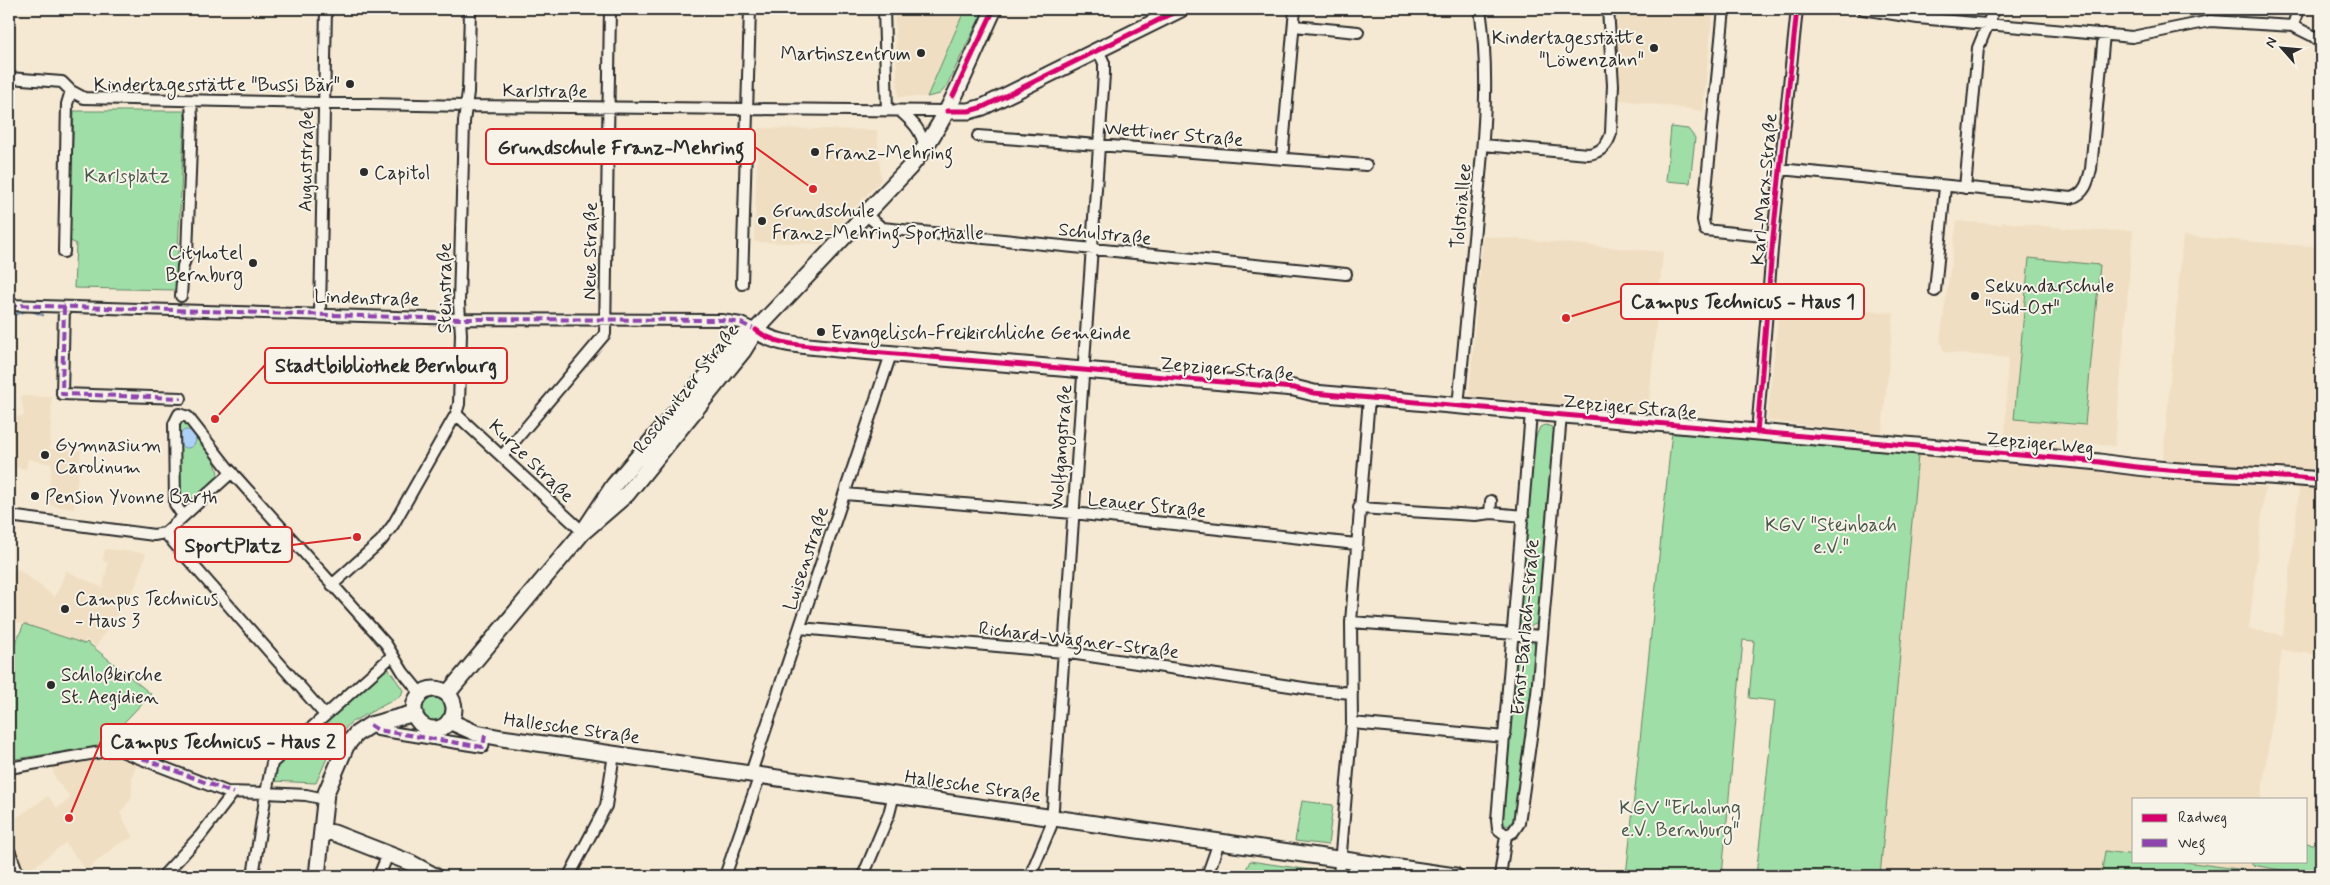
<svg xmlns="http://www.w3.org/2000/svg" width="2330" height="885" viewBox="0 0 2330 885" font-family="Mynerve,sans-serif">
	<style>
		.built { fill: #f0dec2 }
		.green { fill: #9fdea6; stroke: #658468 }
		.water { fill: #add1f6; stroke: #798fa5 }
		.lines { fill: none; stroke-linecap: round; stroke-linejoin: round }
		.stream { stroke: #798fa5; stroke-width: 2.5 }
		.street-casing { stroke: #2b2b2b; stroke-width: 14 }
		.secondary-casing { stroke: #2b2b2b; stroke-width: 19 }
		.street { stroke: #f7f3e8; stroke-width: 10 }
		.secondary { stroke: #f7f3e8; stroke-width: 15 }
		.quiet { stroke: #8e44ad; stroke-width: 4; stroke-dasharray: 8 4; stroke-linecap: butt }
		.cycleway-casing { stroke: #f7f3e8; stroke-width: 8 }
		.cycleway { stroke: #d6006c; stroke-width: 5 }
		.poi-dot { fill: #2b2b2b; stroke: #f7f3e8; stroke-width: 2 }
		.labels { text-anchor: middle; stroke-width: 4; stroke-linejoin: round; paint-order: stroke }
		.poi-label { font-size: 19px; fill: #2b2b2b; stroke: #f7f3e8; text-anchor: start }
		.street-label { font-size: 19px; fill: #2b2b2b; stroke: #f7f3e8 }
		.park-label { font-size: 19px; fill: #48584a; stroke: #f7f3e8 }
		.leader { fill: none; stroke: #d62828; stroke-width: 2 }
		.callout-dot { fill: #d62828; stroke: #f7f3e8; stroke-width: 2 }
		.callout { fill: #f7f3e8; stroke: #d62828; stroke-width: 2 }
		.callout-label { font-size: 20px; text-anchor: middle; font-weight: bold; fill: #2b2b2b }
	</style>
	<rect width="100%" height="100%" fill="#f5e9d3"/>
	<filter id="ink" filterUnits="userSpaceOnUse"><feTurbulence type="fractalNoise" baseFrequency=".02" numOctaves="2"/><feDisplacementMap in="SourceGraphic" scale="10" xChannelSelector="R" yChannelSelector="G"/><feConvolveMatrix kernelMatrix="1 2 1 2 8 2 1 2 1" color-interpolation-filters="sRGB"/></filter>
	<g filter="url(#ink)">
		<path class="built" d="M894,9h71l-38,88h-29z
			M1616,9h97l-10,102 -88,-12z
			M758,128l119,2 4,50 -61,64 -66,-2z
			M1957,221l45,4v-3l91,9 40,-1 -18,216 -110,-9 3,-79 -64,-6 -4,-12z
			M1483,236l180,16 -15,161 -179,-17z
			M2183,236l138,11v408l-39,-5 -21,149h-127v56l-29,-4 -4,25h-221l38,-421 347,32 -16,142 34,6 18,-163 -138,-12z
			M1780,301l114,12 -12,120 -115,-12z
			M21,396l31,1 -2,52 31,2 -7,58 -27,-4 5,-41 -24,-5 -2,10 -12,-2 -5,17v-66l15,-2z
			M105,549l41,4 -10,32 -40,62 -10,-8 -2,4 -75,-23v-47l9,-4 37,28 11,-26 37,17 5,-25 -5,-2z
			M115,758l22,5 -5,15v20l-12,15 13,24 -16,8 -31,25 -21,-27 -40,31 -16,-30v-21l39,-27 9,12 14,-10 -15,-18 -4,-13z
			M2178,861h74v10z"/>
		<path class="green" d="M965,9h19l-38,78 -6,7 -13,3z
			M2173,9h71l-2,3 -55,4z
			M74,111h111l-9,179 -102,-2 2,-44 -7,-4z
			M1671,127l17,2 7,9 -5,45 -24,-2z
			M2029,258l71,7 -15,160 -71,-6z
			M183,418l3,2c10,14 37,44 31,60l-32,25 -7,-3 1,-76 1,-5z
			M1546,425l6,2 3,4 -16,186 -1,6 -9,4h-6l-4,-5v-6l15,-175 6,-14z
			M1672,431l246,24 -38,421h-124l19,-175 -26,-3 5,-57 -11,-1 -21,236h-96z
			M24,624l61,20 2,-2 64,52 -42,44 -2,7 -98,15v-103z
			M1530,638l6,4 -18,170 -2,8 -4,6 -8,-1 -3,-5 16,-165c2,-9 4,-14 13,-17z
			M386,665l17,25 -2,6 -51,27 -15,17 -19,43 -45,-2 2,-12z
			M421 709a13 13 0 1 1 26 0a13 13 0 1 1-26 0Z
			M1302,801l31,4 -5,40 -33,-4z
			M2306,843l15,2v31h-23v-3l-46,-8v-4h54z
			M2105,851l29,4v6h44l74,10 -1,5h-150z
			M1250,861l61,9 -3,6h-65z"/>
		<path class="water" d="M178 439a9 9 0 1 1 18 0a9 9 0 1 1-18 0Z"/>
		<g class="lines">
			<path class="stream" d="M9,316l20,-6 14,5"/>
			<defs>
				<path id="street" d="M884,9l3,101
					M1724,9l-21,211 2,10 68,7
					M1863,9l55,9 214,19 78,-16 83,5 20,10 8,7
					M1294,26l64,6
					M2293,26l5,-17
					M9,78l53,4 9,9 13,7 382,8 481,5
					M900,111c14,12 21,19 25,37
					M978,136l388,29
					M1483,145l105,9c12,-1 20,-9 23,-21l2,-48 -5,-76
					M1282,159l13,-150
					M1780,169l291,29c14,-4 17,-16 20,-29l13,-135
					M1965,188l13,-140 16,-39
					M865,214l17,14 464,46
					M64,252l3,-148 4,-13
					M742,284l8,-275
					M1935,291l10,-104
					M181,296l2,-30 4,-12 5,-135 -1,-18
					M9,305l452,14 261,1 19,3 15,7
					M64,307l-2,87 119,4
					M320,313l6,-304
					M1458,406c6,-59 11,-118 17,-178 7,-73 16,-146 5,-219
					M456,414l127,118
					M1757,433l16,-196 24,-228
					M502,456l103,-122 5,-325
					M845,494l228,19 283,31
					M1359,508l116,7 17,-2 31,3
					M1490,513l1,-12
					M9,516l145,19 11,-2 67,-61
					M183,516l-8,-12 -1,-80 5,-10 9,3 39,50 159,177 17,28 18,22
					M165,533l160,182
					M332,585l49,-44 12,-16 63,-111 3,-10 2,-70 -2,-31 5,-181 4,-30 2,-83
					M1351,622l191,14
					M800,628l263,24 254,38 35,3
					M1352,723l153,14
					M370,725l8,5 105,17 2,-12
					M9,768l98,-17h14l106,41 39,1 -13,83
					M751,773l140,-419
					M325,799l-19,-4 -40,-2 6,-30 120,-107
					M1506,835l7,-3 6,-9 18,-129 24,-279
					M1506,835l-8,-6 -1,-9 34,-407
					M9,850l10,26
					M163,876l37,-40 33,-43
					M379,876l9,-22
					M569,876l37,-70 8,-52
					M725,876l35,-101
					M863,876l26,-62 5,-20
					M1030,876l21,-50 2,-18 51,-734v-11l-6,-13
					M1207,876l12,-34
					M1339,876l13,-153 -1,-101 18,-224
					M1500,876l6,-41"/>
				<path id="secondary" d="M947,111h22l14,-4 198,-98
					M756,330c21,17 55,15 81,19l457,39 20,5 786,69c73,12 148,11 221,18
					M583,532l44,-38 116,-143 13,-21 154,-163c38,-46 59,-104 84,-158
					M414 709a20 20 0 1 1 40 0a20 20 0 1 1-40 0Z
					M447,694l136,-162 31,-47 120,-141 7,-7 14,-7
					M449,721l27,12 26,5 953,138
					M322,831l12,2 77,30 24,13
					M317,876l9,-83 20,-47 10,-12 14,-9 45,-12"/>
			</defs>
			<use href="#street" class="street-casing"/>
			<use href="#secondary" class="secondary-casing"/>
			<use href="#street" class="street"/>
			<use href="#secondary" class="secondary"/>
			<path class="quiet" d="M9,305l452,14 261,1 19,3 15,7
				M64,307l-2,87 119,4
				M370,725l8,5 105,17 2,-12
				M107,751l24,3 102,39"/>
			<defs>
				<path id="cycleway" d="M953,96l41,-87
					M947,111h22l14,-4 198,-98
					M756,330c21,17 55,15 81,19l457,39 20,5 786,69c73,12 148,11 221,18
					M1757,433l16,-196 24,-228"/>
			</defs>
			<use href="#cycleway" class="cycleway-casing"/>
			<use href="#cycleway" class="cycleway"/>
		</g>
	</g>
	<g class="poi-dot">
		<circle cx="1654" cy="48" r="5"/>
		<circle cx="921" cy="53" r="5"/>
		<circle cx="350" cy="84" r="5"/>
		<circle cx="815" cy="152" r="5"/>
		<circle cx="364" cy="172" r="5"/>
		<circle cx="762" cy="221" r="5"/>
		<circle cx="253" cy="263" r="5"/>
		<circle cx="1975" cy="296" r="5"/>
		<circle cx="821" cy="332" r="5"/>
		<circle cx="45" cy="455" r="5"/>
		<circle cx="35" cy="496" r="5"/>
		<circle cx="65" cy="609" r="5"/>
		<circle cx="51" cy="685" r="5"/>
	</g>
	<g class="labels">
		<g class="poi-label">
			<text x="1644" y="44" text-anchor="end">Kindertagesstätte<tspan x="1644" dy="22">"Löwenzahn"</tspan></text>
			<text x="911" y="60" text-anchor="end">Martinszentrum</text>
			<text x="340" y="91" text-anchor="end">Kindertagesstätte "Bussi Bär"</text>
			<text x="825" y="159">Franz-Mehring</text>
			<text x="374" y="179">Capitol</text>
			<text x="772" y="217">Grundschule<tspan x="772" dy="22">Franz-Mehring Sporthalle</tspan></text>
			<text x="243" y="259" text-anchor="end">Cityhotel<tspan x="243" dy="22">Bernburg</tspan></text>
			<text x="1985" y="292">Sekundarschule<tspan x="1985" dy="22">"Süd-Ost"</tspan></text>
			<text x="831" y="339">Evangelisch-Freikirchliche Gemeinde</text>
			<text x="55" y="451">Gymnasium<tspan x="55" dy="22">Carolinum</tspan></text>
			<text x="45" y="503">Pension Yvonne Barth</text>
			<text x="75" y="605">Campus Technicus<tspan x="75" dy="22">- Haus 3</tspan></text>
			<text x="61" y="681">Schloßkirche<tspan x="61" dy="22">St. Aegidien</tspan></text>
		</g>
		<g class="street-label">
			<text transform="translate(545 90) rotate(1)" y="7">Karlstraße</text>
			<text transform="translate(1174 133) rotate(5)" y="7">Wettiner Straße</text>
			<text transform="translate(305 161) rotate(-89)" y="7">Auguststraße</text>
			<text transform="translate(1763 189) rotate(-85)" y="7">Karl-Marx-Straße</text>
			<text transform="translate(1460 206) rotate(-85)" y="7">Tolstoiallee</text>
			<text transform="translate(1105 233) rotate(6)" y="7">Schulstraße</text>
			<text transform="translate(589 251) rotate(-89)" y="7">Neue Straße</text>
			<text transform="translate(444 288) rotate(-90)" y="7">Steinstraße</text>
			<text transform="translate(367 297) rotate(2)" y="7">Lindenstraße</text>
			<text transform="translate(1227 368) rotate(5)" y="7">Zepziger Straße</text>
			<text transform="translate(685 388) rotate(-52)" y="7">Roschwitzer Straße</text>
			<text transform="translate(1630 406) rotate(5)" y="7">Zepziger Straße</text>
			<text transform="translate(2040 442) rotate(5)" y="7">Zepziger Weg</text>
			<text transform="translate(1060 447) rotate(-86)" y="7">Wolfgangstraße</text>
			<text transform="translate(532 460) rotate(44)" y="7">Kurze Straße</text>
			<text transform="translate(1147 504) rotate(6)" y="7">Leauer Straße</text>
			<text transform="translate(805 558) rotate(-72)" y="7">Luisenstraße</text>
			<text transform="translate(1524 627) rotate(-85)" y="7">Ernst-Barlach-Straße</text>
			<text transform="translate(1079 639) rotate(7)" y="7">Richard-Wagner-Straße</text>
			<text transform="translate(572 727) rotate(8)" y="7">Hallesche Straße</text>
			<text transform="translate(973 785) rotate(8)" y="7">Hallesche Straße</text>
		</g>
		<g class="park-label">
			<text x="127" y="182">Karlsplatz</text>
			<text x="1831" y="531">KGV "Steinbach<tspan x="1831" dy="22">e.V."</tspan></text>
			<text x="1680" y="814">KGV "Erholung<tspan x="1680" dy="22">e.V. Bernburg"</tspan></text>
		</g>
	</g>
	<path class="leader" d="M813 189L755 147M1566 318L1621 301M215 419L265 365M357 537L292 545M69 818L101 741"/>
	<g class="callout-dot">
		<circle cx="813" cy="189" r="5"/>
		<circle cx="1566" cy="318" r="5"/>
		<circle cx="215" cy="419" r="5"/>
		<circle cx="357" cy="537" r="5"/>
		<circle cx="69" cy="818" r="5"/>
	</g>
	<g class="callout">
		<rect x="486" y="129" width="269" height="35" rx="5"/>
		<rect x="1621" y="284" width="243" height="35" rx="5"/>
		<rect x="265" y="348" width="242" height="35" rx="5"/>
		<rect x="175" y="527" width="117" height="35" rx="5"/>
		<rect x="101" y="724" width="244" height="35" rx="5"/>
	</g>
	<g class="callout-label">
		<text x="621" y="154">Grundschule Franz-Mehring</text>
		<text x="1743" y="308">Campus Technicus - Haus 1</text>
		<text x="386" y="372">Stadtbibliothek Bernburg</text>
		<text x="233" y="552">SportPlatz</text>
		<text x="223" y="748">Campus Technicus - Haus 2</text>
	</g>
	<rect width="2330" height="885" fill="none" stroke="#f7f3e8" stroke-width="30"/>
	<rect x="15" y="15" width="2300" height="855" fill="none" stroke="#2b2b2b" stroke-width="2" filter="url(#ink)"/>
	<rect x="2132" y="798" width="175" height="65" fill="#f7f3e8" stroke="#a5a39c"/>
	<rect x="2142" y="814" width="25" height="8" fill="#d6006c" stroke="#a5a39c"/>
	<text x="2178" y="822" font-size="15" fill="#2b2b2b">Radweg</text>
	<rect x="2142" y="839" width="25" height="8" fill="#8e44ad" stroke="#a5a39c"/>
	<text x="2178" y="848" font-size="15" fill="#2b2b2b">Weg</text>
	<g transform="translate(2282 48) rotate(297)" stroke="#f7f3e8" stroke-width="4" paint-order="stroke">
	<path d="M0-4L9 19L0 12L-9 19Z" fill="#2b2b2b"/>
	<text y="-8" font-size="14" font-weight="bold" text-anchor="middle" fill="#2b2b2b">N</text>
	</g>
</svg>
